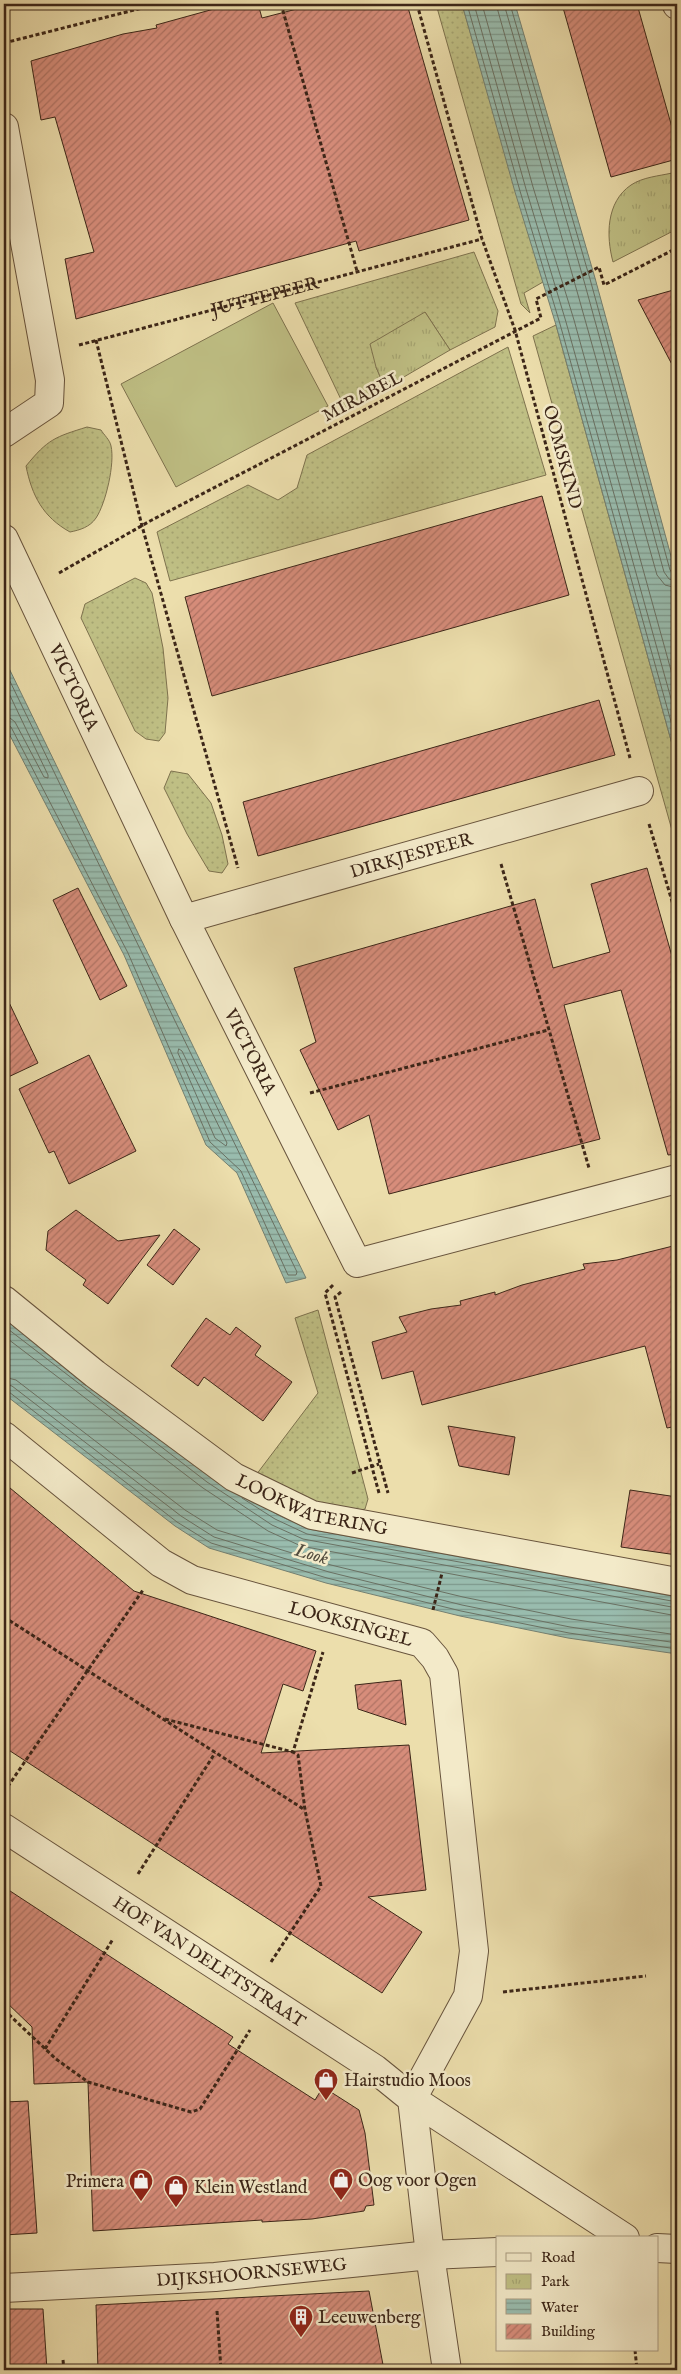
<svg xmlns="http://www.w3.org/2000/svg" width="681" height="2374" viewBox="0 0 681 2374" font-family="'IM FELL English',serif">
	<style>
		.grass { fill: url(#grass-dots); stroke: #7e724e }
		.park { fill: url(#park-tufts); stroke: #7e724e }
		.garden { fill: #bfbf84; stroke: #7e724e }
		.water { fill: url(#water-rules); stroke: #748072 }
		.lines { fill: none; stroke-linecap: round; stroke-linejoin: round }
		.shore { stroke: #6a7163; stroke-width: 1 }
		.building { fill: url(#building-hatch); stroke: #3c2618 }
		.minor-casing { stroke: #68543d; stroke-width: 30 }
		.tertiary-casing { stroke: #68543d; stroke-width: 30 }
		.path { stroke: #3c2618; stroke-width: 3; stroke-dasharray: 4 2.5; stroke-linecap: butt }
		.minor { stroke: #f3eac9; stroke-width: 28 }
		.tertiary { stroke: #f3eac9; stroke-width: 28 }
		.labels { text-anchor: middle; stroke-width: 5; stroke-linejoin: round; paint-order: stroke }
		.street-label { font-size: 18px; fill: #3c2618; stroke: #f3eac9 }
		.poi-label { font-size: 18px; fill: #3c2618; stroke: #f3eac9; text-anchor: start }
		.water-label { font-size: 19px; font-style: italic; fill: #534c3e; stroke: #f3eac9 }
	</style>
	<defs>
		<pattern id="grass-dots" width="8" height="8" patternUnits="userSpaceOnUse" patternTransform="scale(1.25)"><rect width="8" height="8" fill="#bfbf84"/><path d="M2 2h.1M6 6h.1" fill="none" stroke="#a5a471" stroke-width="1.8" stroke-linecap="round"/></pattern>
		<pattern id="park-tufts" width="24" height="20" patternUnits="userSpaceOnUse" patternTransform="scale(1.25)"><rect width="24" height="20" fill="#bfbf84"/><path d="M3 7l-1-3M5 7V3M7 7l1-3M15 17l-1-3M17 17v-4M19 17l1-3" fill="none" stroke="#a5a471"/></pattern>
		<pattern id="water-rules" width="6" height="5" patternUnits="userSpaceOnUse" patternTransform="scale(1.25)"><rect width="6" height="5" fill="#99bcae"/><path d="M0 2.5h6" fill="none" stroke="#7e998d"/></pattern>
		<pattern id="building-hatch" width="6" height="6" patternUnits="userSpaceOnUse" patternTransform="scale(1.25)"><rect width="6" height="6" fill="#d78d7b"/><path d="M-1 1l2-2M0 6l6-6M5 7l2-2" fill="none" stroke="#b07364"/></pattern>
	</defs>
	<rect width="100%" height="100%" fill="#ecdeac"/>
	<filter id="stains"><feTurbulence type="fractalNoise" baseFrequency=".004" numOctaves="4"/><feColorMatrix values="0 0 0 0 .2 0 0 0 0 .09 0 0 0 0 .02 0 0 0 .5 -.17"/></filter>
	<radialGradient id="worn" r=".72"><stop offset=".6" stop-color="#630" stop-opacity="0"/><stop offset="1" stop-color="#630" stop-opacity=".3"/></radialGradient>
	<path class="grass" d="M436,4h26l81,278 -19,11 6,20 -9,-9z
		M474,252l24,59 -3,16 -45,23 -25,-38 -49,55 9,21 -39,22 -51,-107z
		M556,325l121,437v86l-144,-512z
		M508,347l38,128 -376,106 -13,-49 91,-47 30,15 19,-12 10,-33z
		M87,427l14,3c3,5 9,10 10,16 4,17 -5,57 -15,72 -6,9 -16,12 -26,14 -27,-15 -38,-36 -44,-66 22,-27 29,-29 61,-39z
		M135,578l11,5 6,10 11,55 5,50 -3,35 -6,8 -13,-2 -11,-8 -54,-113 4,-14z
		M171,771l17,3 23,29 11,32 6,29 -6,9 -13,-2 -22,-37 -23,-46z
		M318,1310l50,189 -3,10c-31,12 -81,-20 -109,-34l62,-82 -23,-75z"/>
	<path class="park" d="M672,173l5,2v54l-64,33c-7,-26 -7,-60 18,-77 12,-8 28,-9 41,-12z
		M425,312l25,38 -65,38 -9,-21 -6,-23z"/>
	<path class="garden" d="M273,303l55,103 -152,81 -55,-103z"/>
	<path class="water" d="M462,4h53l80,274 82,300v184l-121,-437 -41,-133z
		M4,658l302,620 -20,5 -49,-110 -31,-28 -82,-190 -120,-231z
		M4,1312l209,161 65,42 30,14 369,68v57l-109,-16 -108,-22 -134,-33 -117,-35 -34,-22 -171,-132z"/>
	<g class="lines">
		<path class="shore" d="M467,4l53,187 40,133 117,419
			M474,4l52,185 40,133 111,398
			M482,4l51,183 41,133 103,372
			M496,4l161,571 8,10 12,3
			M504,4l80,277 80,291 5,7 8,2
			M510,4l80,275 80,291 3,4 4,1
			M4,669l293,603 -1,3h-8l-47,-104 -31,-29 -82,-189 -117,-226 -7,-4
			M4,683l44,92v3l-4,-1 -29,-55 -5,-4 -6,-1
			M179,1049l3,2 45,92 -1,3 -11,-8 -37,-85z
			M4,1326l203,156 65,43 31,14 374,69
			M4,1336l199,152 65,43 33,15 376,70
			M4,1377l12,3 169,130 32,20 114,35 132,32 108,22 106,16
			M4,1384l8,2 169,130 33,21 115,35 133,33 108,22 107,16
			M4,1390l5,2 168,130 34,21 116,35 134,33 108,22 108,16
			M242,1498l33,21 32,15 370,68"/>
	</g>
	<path class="building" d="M232,4h26l4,14 54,-14h91l62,216 -110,31 -3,-10 -280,78 -11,-60 29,-7 -39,-135 -14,3 -10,-59 92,-27 34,-6 -1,-3z
		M562,4h75l40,141v14l-66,18z
		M677,289v85l-39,-74z
		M542,496l27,99 -357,101 -27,-99z
		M599,700l16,55 -357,101 -15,-54z
		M647,868l30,106v180l-9,1 -47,-165 -57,15 36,134 -211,55 -20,-79 -31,15 -38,-80 16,-8 -22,-74 241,-69 18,69 57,-16 -19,-68z
		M78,888l49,98 -27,14 -47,-100z
		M4,992l34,71 -34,16z
		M89,1055l47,96 -67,33 -15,-33 -5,2 -30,-64z
		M76,1210l42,31 42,-6 -52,69 -25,-19 3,-5 -40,-30 2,-19z
		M174,1229l26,20 -27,36 -26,-20z
		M677,1245v181l-10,2 -22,-82 -223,59 -9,-34 -31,8 -10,-37 35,-10 -8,-15 32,-8 30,-4 -1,-4 35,-9v3l27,-10 63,-16 -2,-5 34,-4z
		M206,1318l24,17 6,-8 25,19 -6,9 37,27 -29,39 -59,-44 -6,9 -27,-20z
		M448,1426l67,11 -6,38 -50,-9z
		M4,1483l130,108 182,60 -13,40 -20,-7 -22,69 148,-8 17,145 -58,7 54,35 -40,61 -378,-246z
		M630,1490l47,7v58l-56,-8z
		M401,1680l5,45 -48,-16 -3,-24z
		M4,1887l229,150 -5,7 87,56 8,-13 36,23 6,23 9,72 -8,1 -2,5 -52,8 -50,3v-2l-169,11 -5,-149 -54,2 -2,-57 -28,-27z
		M28,2101l9,132 -33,2v-133z
		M369,2291l15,79h-286l-2,-65z
		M4,2309h39l4,61h-43z"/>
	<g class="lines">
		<defs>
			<g id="minor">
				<path d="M677,4v1"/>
				<path d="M4,127l46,253 -1,23 -45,30"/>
				<path id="s2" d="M4,539l180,380 173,344 320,-84"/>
				<path id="s3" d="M184,919l455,-128"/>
				<path id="s4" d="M4,1300l91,74 139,103 78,38 365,67"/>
				<path id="s5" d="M4,1436l157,127 31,17 230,63 13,15 9,16 30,277 -6,45 -56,103 213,139"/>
				<path id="s6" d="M4,2288l211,-11 215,-22 17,115"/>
			</g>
			<g id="tertiary">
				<path id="s7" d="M4,1828l371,241 37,30 18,156 67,-3"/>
				<path d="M657,2248l20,1"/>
			</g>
		</defs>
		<use href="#minor" class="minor-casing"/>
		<use href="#tertiary" class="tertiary-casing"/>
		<g class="path">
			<path d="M281,4l76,267"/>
			<path d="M417,4l65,235 33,91 115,428"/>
			<path d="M4,43l154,-39"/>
			<path d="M96,340l46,186 96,342"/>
			<path id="s1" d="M79,345l403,-106"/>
			<path d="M59,573l91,-52 391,-203 -5,-19 63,-32 5,18 73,-37"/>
			<path d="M649,824l28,94"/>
			<path d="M501,864l88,304"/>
			<path d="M310,1093l238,-63"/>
			<path d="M333,1285l-8,8 54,200"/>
			<path d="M341,1292l-6,5 53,196"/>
			<path d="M352,1473l27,-9"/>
			<path d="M433,1610l9,-37"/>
			<path d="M4,1617l301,193"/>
			<path d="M165,1719l128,33"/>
			<path d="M4,1792l139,-202"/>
			<path d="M138,1874l77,-121"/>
			<path d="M271,1962l50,-76 -16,-76 -7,-55 -5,-3 30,-100"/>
			<path d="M503,1992l143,-16"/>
			<path d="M4,2010l52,49 32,23 103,30 9,-3 50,-79"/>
			<path d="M45,2049l68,-110"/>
			<path d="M217,2311l4,59"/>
			<path d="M635,2350l2,20"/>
			<path d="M63,2360l1,10"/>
		</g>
		<use href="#minor" class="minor"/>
		<use href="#tertiary" class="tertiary"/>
	</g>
	<defs>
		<symbol id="shop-pin" viewBox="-11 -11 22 30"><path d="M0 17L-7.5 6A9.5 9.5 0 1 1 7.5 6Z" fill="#8f2418" stroke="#f3eac9"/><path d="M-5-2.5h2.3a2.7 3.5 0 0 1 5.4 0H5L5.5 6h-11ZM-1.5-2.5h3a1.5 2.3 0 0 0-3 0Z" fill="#fff"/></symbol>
		<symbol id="building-pin" viewBox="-11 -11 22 30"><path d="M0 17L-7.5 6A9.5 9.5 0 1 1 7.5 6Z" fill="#8f2418" stroke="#f3eac9"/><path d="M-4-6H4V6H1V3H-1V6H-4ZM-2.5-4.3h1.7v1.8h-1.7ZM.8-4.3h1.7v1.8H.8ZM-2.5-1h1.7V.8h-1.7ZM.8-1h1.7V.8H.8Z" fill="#fff"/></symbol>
	</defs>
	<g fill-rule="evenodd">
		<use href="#shop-pin" x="312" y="2066" width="28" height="38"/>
		<use href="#shop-pin" x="327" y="2166" width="28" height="38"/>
		<use href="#shop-pin" x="127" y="2167" width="28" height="38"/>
		<use href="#shop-pin" x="162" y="2173" width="28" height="38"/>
		<use href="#building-pin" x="287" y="2303" width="28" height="38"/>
	</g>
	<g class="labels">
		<g class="street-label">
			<text dy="6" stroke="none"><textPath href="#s1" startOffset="192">JUTTEPEER</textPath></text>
			<text transform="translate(362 396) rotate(-28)" y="6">MIRABEL</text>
			<text transform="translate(563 457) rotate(75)" y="6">OOMSKIND</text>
			<text dy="6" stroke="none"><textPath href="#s2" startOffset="164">VICTORIA</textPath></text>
			<text dy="6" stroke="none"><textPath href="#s3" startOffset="236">DIRKJESPEER</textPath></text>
			<text dy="6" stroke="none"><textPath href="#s2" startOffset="569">VICTORIA</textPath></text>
			<text dy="6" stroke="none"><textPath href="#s4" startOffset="374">LOOKWATERING</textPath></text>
			<text dy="6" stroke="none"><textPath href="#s5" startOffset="402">LOOKSINGEL</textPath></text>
			<text dy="6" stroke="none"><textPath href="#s7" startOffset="245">HOF VAN DELFTSTRAAT</textPath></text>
			<text dy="6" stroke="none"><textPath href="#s6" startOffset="248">DIJKSHOORNSEWEG</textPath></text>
		</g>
		<g class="poi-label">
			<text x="344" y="2086">Hairstudio Moos</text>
			<text x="358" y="2186">Oog voor Ogen</text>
			<text x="124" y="2187" text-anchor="end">Primera</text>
			<text x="194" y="2193">Klein Westland</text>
			<text x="318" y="2323">Leeuwenberg</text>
		</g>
		<g class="water-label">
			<text transform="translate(312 1553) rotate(16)" y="7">Look</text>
		</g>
	</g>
	<rect width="681" height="2374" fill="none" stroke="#ecdeac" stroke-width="20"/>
	<rect x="5" y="5" width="671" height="2364" fill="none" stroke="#3c2618" stroke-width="2.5"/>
	<rect x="10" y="10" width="661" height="2354" fill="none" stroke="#3c2618"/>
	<rect x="496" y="2236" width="162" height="115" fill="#f3eac9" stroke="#aa9c82"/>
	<rect x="506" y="2253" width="25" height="8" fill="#f3eac9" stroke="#aa9c82"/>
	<text x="541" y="2262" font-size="15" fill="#3c2618">Road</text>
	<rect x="506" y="2274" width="25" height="15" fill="url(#park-tufts)" stroke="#aa9c82"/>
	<text x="541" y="2286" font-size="15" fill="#3c2618">Park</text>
	<rect x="506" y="2299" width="25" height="15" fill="url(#water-rules)" stroke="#aa9c82"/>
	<text x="541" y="2312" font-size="15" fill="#3c2618">Water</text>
	<rect x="506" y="2324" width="25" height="15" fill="url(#building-hatch)" stroke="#aa9c82"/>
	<text x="541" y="2336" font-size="15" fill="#3c2618">Building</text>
	<rect width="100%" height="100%" filter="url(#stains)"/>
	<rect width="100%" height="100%" fill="url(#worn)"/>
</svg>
